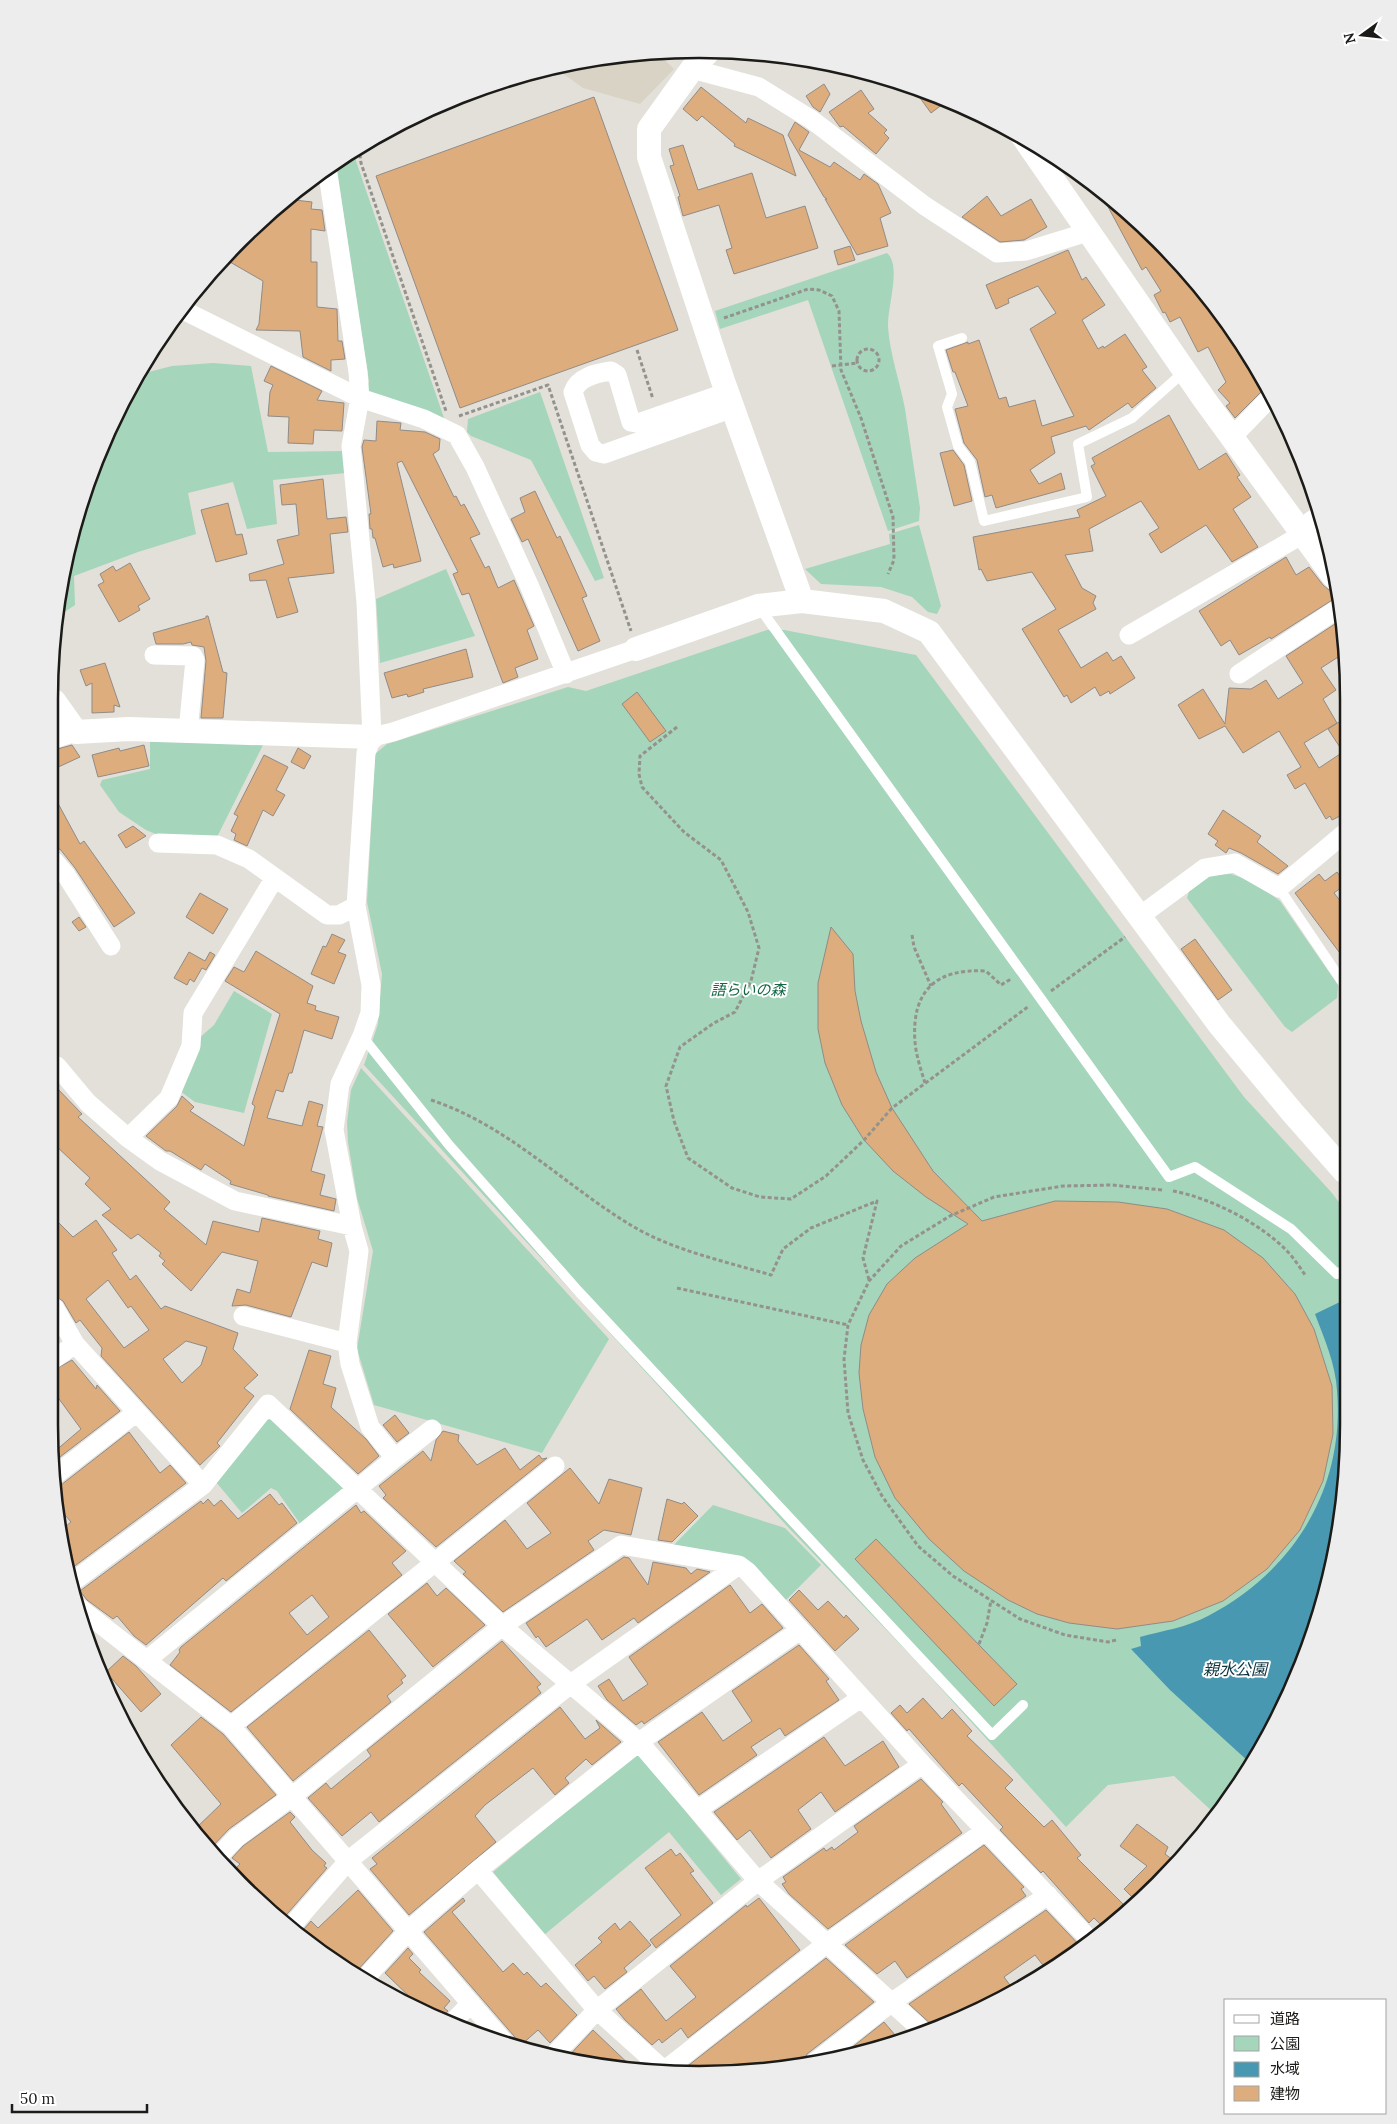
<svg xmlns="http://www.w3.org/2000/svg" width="1397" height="2124" viewBox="0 0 1397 2124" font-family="Lora,'Noto Sans JP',serif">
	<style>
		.built { fill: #d8d3c5 }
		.green { fill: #a5d5bb }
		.water { fill: #4998b1 }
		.building { fill: #dead7d; stroke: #918b86; fill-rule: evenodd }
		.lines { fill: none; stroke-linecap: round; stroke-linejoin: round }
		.path { stroke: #94928d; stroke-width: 3; stroke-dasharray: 4 2.5; stroke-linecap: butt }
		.service { stroke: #fff; stroke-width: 10 }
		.minor { stroke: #fff; stroke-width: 19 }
		.tertiary { stroke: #fff; stroke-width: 24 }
		.labels { text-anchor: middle; stroke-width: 4; stroke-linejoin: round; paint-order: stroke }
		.park-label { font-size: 15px; font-style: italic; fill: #166646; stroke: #fff }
		.water-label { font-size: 16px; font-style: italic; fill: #0e343f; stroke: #fff }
		.rim { fill: none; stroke: #1c1b18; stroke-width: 2.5 }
	</style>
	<rect width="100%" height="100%" fill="#e2e0d9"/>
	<path class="built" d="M654,50l20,19 -34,35 -57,-16 -29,-21z"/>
	<path class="green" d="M354,151l2,10 88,257 -78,-26 3,-11 -33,-218z
		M887,253c15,13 0,54 1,74 2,28 12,55 17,82 5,33 10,66 15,99l-1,13 -31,10 -80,-231 -88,29 -5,-18z
		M213,363l38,3 17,86 78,-1v22l-73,7 4,44 -30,5 -14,-47 -45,11 8,41 -58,18 -64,24 1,29 -21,14 29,-129 33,-79 25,-37 31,-8z
		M540,392l64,186 -9,3 -64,-121 -60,-24 -4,-4 1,-13z
		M919,525l22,81 -4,8 -9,-2 -16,-15 -31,-10 -60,-3 -16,-15 85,-25 -1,-10z
		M446,569l29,67 -95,27 -4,-64z
		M767,630h17l132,25 328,442 88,96 12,16 -1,302 -29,123 -33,79 -67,100 -40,-37 -66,9 -42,42 -147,-163 -132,-138 -423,-461 14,-41 4,-50 -15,-72 8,-148 12,-10 181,-57 18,4z
		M150,742l114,1 -48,96 -53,-2 -17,-7 -27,-18 -19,-27 2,-5 48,-11z
		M1231,874l23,8 26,19 58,84 -1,13 -45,34 -7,-5 -98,-129 4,-13 17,-10z
		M234,991l38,23 -28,99 -49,-11 -15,-11 17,-51 17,-15z
		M361,1068l248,271 -67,114 -168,-48 -17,-56 16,-98 -16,-53 -9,-56 -1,-20 4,-32z
		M274,1419l69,69 -42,37 -24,-34 -6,-3 -29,25 -26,-31 48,-62z
		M713,1505l72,23 36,37 -38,38 -35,-37 -77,-18z
		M636,1754l6,4 99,121 -20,16 -52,-63 -125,103 -51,-63z"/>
	<path class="water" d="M1344,1300l-1,211 -29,123 -33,79 -32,49 -79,-72 -39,-41 10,-3 -1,-9c22,-6 48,-10 68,-21 86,-45 137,-128 129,-225 -1,-26 -13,-53 -22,-77z"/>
	<path class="building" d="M824,84l6,10 -10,18 -7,-5 -7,-11z
		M910,84l29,14 8,3 -16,12z
		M701,87l45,36 2,-5 35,17 13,41 -62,-30 1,-2 -33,-28 -5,5 -14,-12z
		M861,90l13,19 -6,4 19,17 -3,3 5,5 -13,16 -33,-28 -3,1 -11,-15z
		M594,97l84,233 -218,78 -84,-232z
		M795,122l14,10 -10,18 31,17 4,-5 26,18 4,-6 14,10 13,29 -11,5 8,28 -31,9 -32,-56h2l-3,-2 -36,-62z
		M683,145l15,45 54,-17 14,45 39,-12 13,42 -84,26 -8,-24 6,-2 -13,-43 -36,11 -5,-19 2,-1 -10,-30 4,-1 -5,-16z
		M1099,190l28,20 87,93 52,84 -31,31 -9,-12 4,-3 -12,-13 8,-8 -18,-35 -10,5 -18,-35 -10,5 -5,-10 -2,1 -9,-18 7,-4 -15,-24 -4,3z
		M987,196l14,20 30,-17 16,28 -23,13 -24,2 -38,-25z
		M286,199l26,3 -1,7 11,1 3,21 -14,-2v33h6v45l20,2 1,32h4l3,18 -14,1v11l-28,-14 -3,-26 -44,-1 3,-6 4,-43 -40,-23z
		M850,246l5,14 -17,5 -4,-14z
		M1068,250l14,30 4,-3 19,28 -23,15 16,29 5,-3 1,2 21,-14 22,33 -5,3 14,18 -24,20 -4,-5 -39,27 -3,-4 -35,11 4,16 -25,17 9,14 22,-11 4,16 -69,19 -4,-13 -7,2 -8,-37 -13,-17 -9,-34 13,-3 -13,-34h-2l-7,-22 22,-8v2l11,-4 20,59 7,-2 3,10 26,-7 7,26 32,-10 -44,-87 26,-16 -18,-27 -30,13 1,4 -13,6 -10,-24z
		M271,366l51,25 -5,9 27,3 -2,28 -28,-1 -1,14 -25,-1 1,-26 -21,-1 2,-24 3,-7 -9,-4z
		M1169,415l30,55 27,-17 14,22 -3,2 14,20 -18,12 25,38 -26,15 -26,-37 -45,28 -12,-19 10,-6 -18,-27 -52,28 4,22 -28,4 17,33 14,8 -3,7 3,6 -38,21 23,38 26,-16 6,9 8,-5 14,22 -25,16 -1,-3 -9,5 -5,-9 -24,16 -4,-8 -3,2 -42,-68 34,-20 -24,-37 -45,9 -6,-12 -2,1 -6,-33 107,-20 -3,-7 29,-14 -15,-30 4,-2 -3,-6z
		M377,421l24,2 -1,7 25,2 15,7 -1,11 -6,4 21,43 2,-1 5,10 3,-2 16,30 -10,4 15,30 4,-2 9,22 16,-8 20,46 -7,4 11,29 -23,9 3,9 -15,6 -34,-90 -7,2 -9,-21 5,-2 -56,-111 -5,2 24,98 -27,7 -1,-4 -10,3 -8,-29h-2l-1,-9h-2l-1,-15h2l-9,-67 2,-7 12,1z
		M953,450l11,15 8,36 -18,5 -14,-53z
		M323,479l4,40 19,-2 2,15 -18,2 4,39 -46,5 10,34 -21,6 -11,-38 -16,1 -1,-7 35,-10 -7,-24 22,-5 -3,-31 -14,1 -2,-20z
		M535,491l22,47 3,-2 27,60 -5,2 18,43 -22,10 -50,-112 -6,3 -11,-23 14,-7 -5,-14z
		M228,503l8,32 6,-1 5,20 -31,8 -15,-52z
		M1286,557l10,18 13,-8 14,18 6,5 7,1 1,6 -66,42 -1,-2 -31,18 -9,-15 -9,6 -22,-35z
		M130,563l20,36 -12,7 2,4 -21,12 -21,-37 6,-3 -4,-8 13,-8 3,5z
		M206,616h2l15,56 4,1 -4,45h-22l5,-57 -2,-14 -12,-2 -1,-3 -8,2h-27l-3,-11 53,-15z
		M1338,622l5,8 3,22 -25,16 15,22 -13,9 14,24 -33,20 15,25 24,-16 -15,-23 19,-12 -1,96 -14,7 -2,-4 -4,3 -21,-36 -10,6 -8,-14 14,-8 -22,-36 -36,22 -18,-27 -26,13 -21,-34 25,-16 22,35 4,-36 22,1 15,-9 12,19 25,-16 -17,-27z
		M466,649l7,28 -50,12 1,3 -16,5 -1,-3 -15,4 -8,-25z
		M105,663l15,44 -6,-2v7l-22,1v-30l-6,3 -6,-16z
		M637,692l29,39 -16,11 -28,-38z
		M72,745l8,12 -26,12v-19z
		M144,745l5,21 -51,11 -6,-22 27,-7 1,3z
		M298,748l13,8 -7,13 -13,-7z
		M264,755l24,12 -12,23 9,5 -12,21 -10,-6 -16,36 -13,-6 2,-6 -5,-3 7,-15 -4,-2z
		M54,796l26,48 4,-3 51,72 -21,14 -39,-59 -15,-19 -6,1z
		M1223,810l38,26 -4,6 31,24 -10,8 -37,-21 -12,-5 -3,5 -11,-8 3,-4 -10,-7z
		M133,826l13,10 -20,12 -8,-13z
		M1337,872l9,12 -12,9 12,15 -1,52 -50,-67 24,-19 6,7z
		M200,893l28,16 -15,25 -27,-17z
		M79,917l7,10 -7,4 -7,-9z
		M831,927l22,27 2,37 6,30 15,51 16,36 41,63 49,50 73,-20 63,1 49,7 57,21 39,28 32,36 19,35 18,57 1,48 -10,47 -23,49 -33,39 -44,32 -50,20 -56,8 -48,-6 -32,-9 -29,-14 -44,-29 -35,-32 -34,-41 -20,-41 -12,-48 -4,-36 2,-28 8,-30 18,-31 28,-26 53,-34 -42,-27 -33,-26 -29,-31 -22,-35 -17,-42 -7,-34v-46z
		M332,934l13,6 -7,12 8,3 -12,29 -23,-10 12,-28 3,1z
		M1195,939l37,51 -14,10 -37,-51z
		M256,951l57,35 -6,17 9,3 -1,4 24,7 -7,22 -28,-9 -12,43h-3l-6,19 -7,-2 -9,28 35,8 7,-25 14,4 -6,21 6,1 -12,44 14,4 -5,20 16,4 -2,12 -66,-15v-1l-38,-11 1,-3 -26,-17 -4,6 -31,-19h-4l-20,-15 31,-30 5,-10 12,11 -4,4 54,35 11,-40 -3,-2 28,-90 -55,-33 9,-14 10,5z
		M189,952l16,9 5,-9 5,3 -9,15 -4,-2 -8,14 -4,-3 -3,6 -13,-7z
		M54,1085l28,29 -4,3 92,85 -6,7 42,36 7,-24 46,11 3,-14 58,13 -2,8 14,4 -5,24 -15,-5 -21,55 -45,-12 -14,1 5,-17 13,4 8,-32 -36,-9 -31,39 -29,-27 3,-3 -6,-5 2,-3 -23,-19 -7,5 -29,-24 9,-6 -26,-25 5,-6 -36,-34z
		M54,1218l19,19 23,-17 21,30 -5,3 18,27 6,-5 25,34 4,-3 73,27 -5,16 25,26 -14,13 10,8 -37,47 3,3 -20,19 -99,-109 1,-8 -22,-28 -4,3 -13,-22 -9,-5zM108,1280l20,28 3,-2 18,24 -25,18 -38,-49zM186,1341l21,6 -6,18 -19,18 -19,-24z
		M309,1350l22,6 -8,28 13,4 -5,19 35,32 13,17 -21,18 -68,-65z
		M72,1360l24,29 1,-4 23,26 -64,49 -2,-8 27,-23 -27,-37v-22z
		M395,1415l14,18 -12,9 -14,-17z
		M443,1431l16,4 -1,6 19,24 28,-17 15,22 19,-15 3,4 5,-1 -111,89 -53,-49 3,-3 -7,-9 44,-35 8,10 5,-21z
		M129,1432l31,41 10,-8 16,18 -118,88 -9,-39 12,-10 -17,-20v-15l7,-2z
		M570,1468l29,36 10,-25 33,9 -11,47 -27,-5 -16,11 6,9 -91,62 -40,-38 3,-2 -12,-11 51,-41 22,29 24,-16 -24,-30z
		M270,1494l9,11 3,-2 15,20 -71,58 -3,-3 -77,67 -12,-9 -17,-20 -4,3 -26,-19 -7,-9 121,-90 2,3 5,-5 6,7 7,-6 17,19z
		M667,1499l15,5 2,-2 14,14 -26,26 -14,-2z
		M356,1505l5,8 3,-2 42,40 -14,12 10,12 -171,137 -61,-47 10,-13 -1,-2 2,-3zM312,1595l17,22 -22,18 -18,-22z
		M876,1539l141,145 -23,22 -139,-147z
		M624,1557l5,1 19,27 5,-23 33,6 5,6 6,-5 13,3 -72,51 -4,-5 -32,22 -15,-21 -41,28 -8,-11 -2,2 -10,-15z
		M427,1583l10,13 9,-8 39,37 -52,42 -45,-53z
		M730,1585l20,28 12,-9 21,24 -139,96 -2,-3 -6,4 -29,-25 -9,-14 11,-7 14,22 25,-17 -19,-27z
		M799,1590l19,20 10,-9 16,17 2,-3 13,14 -24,22 -46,-51z
		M81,1624l12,9 -7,6 -3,-5z
		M369,1630l37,46 -5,4 2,3 -16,13 4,6 -98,79 -46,-54z
		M502,1641l39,43 -4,3 4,6 -162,129 -8,-10 -29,24 -34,-38 18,-15 5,6 40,-33 -4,-6z
		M799,1645l30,34 -3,2 13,19 -54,36 -5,-8 -29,19 6,8 -58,40 -41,-53 44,-30 21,29 29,-20 -20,-30z
		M123,1656l13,10 25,28 -20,18 -35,-40z
		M923,1698l19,21 10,-10 20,22 -5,5 46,44 -8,8 39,39 8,-7 29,35 -4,3 46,46 -21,22 -8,-8 -5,5 -46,-52 -2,2 -41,-43 3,-3 -41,-44 -3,3 -50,-57 -2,2 -16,-18 9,-8 7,8z
		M560,1707l25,32 15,-11 -4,-8 25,22 -29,23 -6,-6 -21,19 4,5 -14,12 -22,-27 -48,37 -10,11 21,26 -87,73 -39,-46 7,-5 -5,-6z
		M201,1717l22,17 53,61 -47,34 -19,20 -16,-19 27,-26 -50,-59z
		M824,1737l21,29 38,-25 16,26 -64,45 -14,-20 -23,18 13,19 -40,29 -21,-28 -13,10 -23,-28z
		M921,1779l22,23 -2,2 21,29 -134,96 -39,-35 -7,-10 4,-2 -3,-5 41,-29 2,3 6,-4 2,3 24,-18 -4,-6z
		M290,1812l5,5 -5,5 22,28 14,13 -2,3 3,2 -46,53 -42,-36 -9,-11 10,-10 -8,-6 11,-12z
		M1137,1824l31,23 -3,7 12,9 -11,11 -3,-2 -27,29 -12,-12 23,-23 -27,-20z
		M984,1845l40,42 -3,2 5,7 -119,82 -12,-17 -18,13 -32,-29z
		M671,1849l5,7 4,-3 14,18 -4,2 23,30 -57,45 -6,-8 31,-25 -36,-47z
		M358,1890l35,41 -37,41 -58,-36 13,-15 7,7z
		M463,1898l2,3 -13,11 51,60 10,-9 11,12 3,-3 14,15 5,-4 31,32 -27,28 -12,-13 -18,16 -6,-10 -90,-104z
		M759,1898l41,52 -112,88 -7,-10 -19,15 -3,-4 -7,6 -27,-25 -9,-11 25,-20 25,32 30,-24 -26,-31 76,-61 1,2z
		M1046,1910l37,39 -32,20h-5l-11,-14 -31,22 11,15 -80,36 -26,-24z
		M630,1921l21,24 -27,23 3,4 -22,17 -11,-13 -6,5 -13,-16 27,-23 -4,-4 17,-15 5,7z
		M408,1948l5,6 -4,4 12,12 -2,2 31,29 -6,7 4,3 -8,9 -27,-15 2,-3 -30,-29z
		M826,1958l48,44 -67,52 -4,10 -123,8z
		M884,2022l17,20 -65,18z
		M593,2030l43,41 -69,-10 -2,-1z"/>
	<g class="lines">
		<path class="path" d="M402,121l20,-6
			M359,148l2,15 85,248
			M724,318l84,-29 11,1 13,6 7,15 2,59 20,48 32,99 1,43 -6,14
			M857 360a11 11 0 1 1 22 0a11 11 0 1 1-22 0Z
			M637,350l16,49
			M832,366l26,-3
			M459,416l89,-31 83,246
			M677,727l-37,29 -1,18 3,13 42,45 37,28 27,52 11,36 -8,33 -16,31 -21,11 -34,24 -14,39 8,35 14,37 44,30 28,9 31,2 35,-23 38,-36 28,-32 137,-102
			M912,935l2,12 17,39
			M1051,991l74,-54
			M925,1083c-4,-13 -9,-28 -10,-41 -4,-52 22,-74 71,-71l15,14 10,-6
			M431,1100c76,25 131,83 198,124 42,26 95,37 142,51l12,-26 28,-21 66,-27 -14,57 6,22
			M1173,1191c38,7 87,32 114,60 7,7 13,17 19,25
			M677,1288l171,37
			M1116,1640l-8,2 -43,-7 -45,-16 -67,-43 -35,-30 -36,-50 -19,-36 -15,-47 -4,-54 4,-34 21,-44 32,-35 49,-30 44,-19 69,-11 49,-1 50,5
			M979,1644l8,-21 4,-23"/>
		<path class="service" d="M962,338l-24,8 14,48 -5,13 11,39 12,16 14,59 103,-24 -9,-53 54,-26 53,-47
			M759,607l410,570 26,-10 96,62 46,45 7,-4
			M1279,888l66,98
			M362,1036l87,109 130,147 413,443 31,-30"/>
		<path class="minor" d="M692,69l67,18 53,33 113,86 72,47 29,-2 62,-19
			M183,310l177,88 64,21 33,16 18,32 54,118 37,89
			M728,392l-90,31 -7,-1 -14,-47 -6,-4c-15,2 -33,6 -38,21l17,53 6,7 8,2 129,-46
			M1232,437l40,-41
			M1129,635l174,-101 8,-13 9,-6
			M154,655l39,1 2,4 -7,71
			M1239,674l100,-66
			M372,737l21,-5 243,-83
			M54,739l22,-7
			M158,843l59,2 32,14 78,56h12l17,-9
			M54,861l12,14 45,71
			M1140,916l65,-48 30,-5 44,25 67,-56
			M57,1066l31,37 40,35 32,23 75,40 117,25
			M128,1138l41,-40 22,-52 2,-33 81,-134
			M54,1307l21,37 128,141
			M243,1316l104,27
			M54,1359l21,-15
			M395,1458l37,-29
			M54,1476l83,-64
			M71,1583l132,-98 65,-81 234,222 137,116 119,139 167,152
			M77,1606l154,120 274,317
			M148,1659l247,-201 -25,-31 -20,-63 -3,-21 12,-92 -7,-25 -18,-96 6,-46 22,-48 8,-23 1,-28 -15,-79 10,-153 6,-16 -6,-135 -15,-156 9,-48 -2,-26 -31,-204
			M231,1726l324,-260
			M697,1810l164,-112
			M217,1858l19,-20 58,-43 208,-169 119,-81 118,20 8,6 175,193 170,178
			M478,1870l119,140 70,63
			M289,1929l60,-69 223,-177 167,-118
			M366,1977l43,-47 69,-60 161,-128 161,-112
			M449,2026l22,-23
			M552,2057l45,-47 161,-129 164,-117
			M814,2063l78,-61 156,-107
			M661,2073l165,-129 159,-113"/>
		<path class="tertiary" d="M708,52l-16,17 -43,60v28l74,224 79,220
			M1022,135l182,264 130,178
			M636,649l122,-43 44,-5 82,10 45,21 290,392 73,88 52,59
			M54,701l22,31 53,-3 243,8"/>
	</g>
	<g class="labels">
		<g class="park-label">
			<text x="748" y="995">語らいの森</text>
		</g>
		<g class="water-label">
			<text x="1235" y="1675">親水公園</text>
		</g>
	</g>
	<path d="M0 0H1397V2124H0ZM699 58H699A641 641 0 0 1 1340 699V1425A641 641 0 0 1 699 2066H699A641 641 0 0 1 58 1425V699A641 641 0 0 1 699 58Z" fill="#ededed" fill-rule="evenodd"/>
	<path class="rim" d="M699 58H699A641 641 0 0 1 1340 699V1425A641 641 0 0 1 699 2066H699A641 641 0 0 1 58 1425V699A641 641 0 0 1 699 58Z"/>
	<rect x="1224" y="1999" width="162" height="115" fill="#ffffff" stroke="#a4a4a3"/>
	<rect x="1234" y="2015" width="25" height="8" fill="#ffffff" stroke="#a4a4a3"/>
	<text x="1270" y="2024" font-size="15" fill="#1c1b18">道路</text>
	<rect x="1234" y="2036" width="25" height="15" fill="#a5d5bb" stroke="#a4a4a3"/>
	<text x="1270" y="2049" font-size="15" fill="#1c1b18">公園</text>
	<rect x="1234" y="2062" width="25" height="15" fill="#4998b1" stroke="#a4a4a3"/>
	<text x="1270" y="2074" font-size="15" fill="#1c1b18">水域</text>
	<rect x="1234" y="2086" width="25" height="15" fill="#dead7d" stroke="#a4a4a3"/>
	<text x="1270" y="2099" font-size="15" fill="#1c1b18">建物</text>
	<g transform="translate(1362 35) rotate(255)" stroke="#ffffff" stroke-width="4" paint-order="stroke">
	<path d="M0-4L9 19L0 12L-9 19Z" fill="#1c1b18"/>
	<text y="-8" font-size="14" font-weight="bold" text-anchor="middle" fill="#1c1b18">N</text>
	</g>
	<path d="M12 2104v8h135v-8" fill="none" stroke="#1c1b18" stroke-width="2.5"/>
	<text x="20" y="2104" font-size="15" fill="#1c1b18" stroke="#ffffff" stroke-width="4" paint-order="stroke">50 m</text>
</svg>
